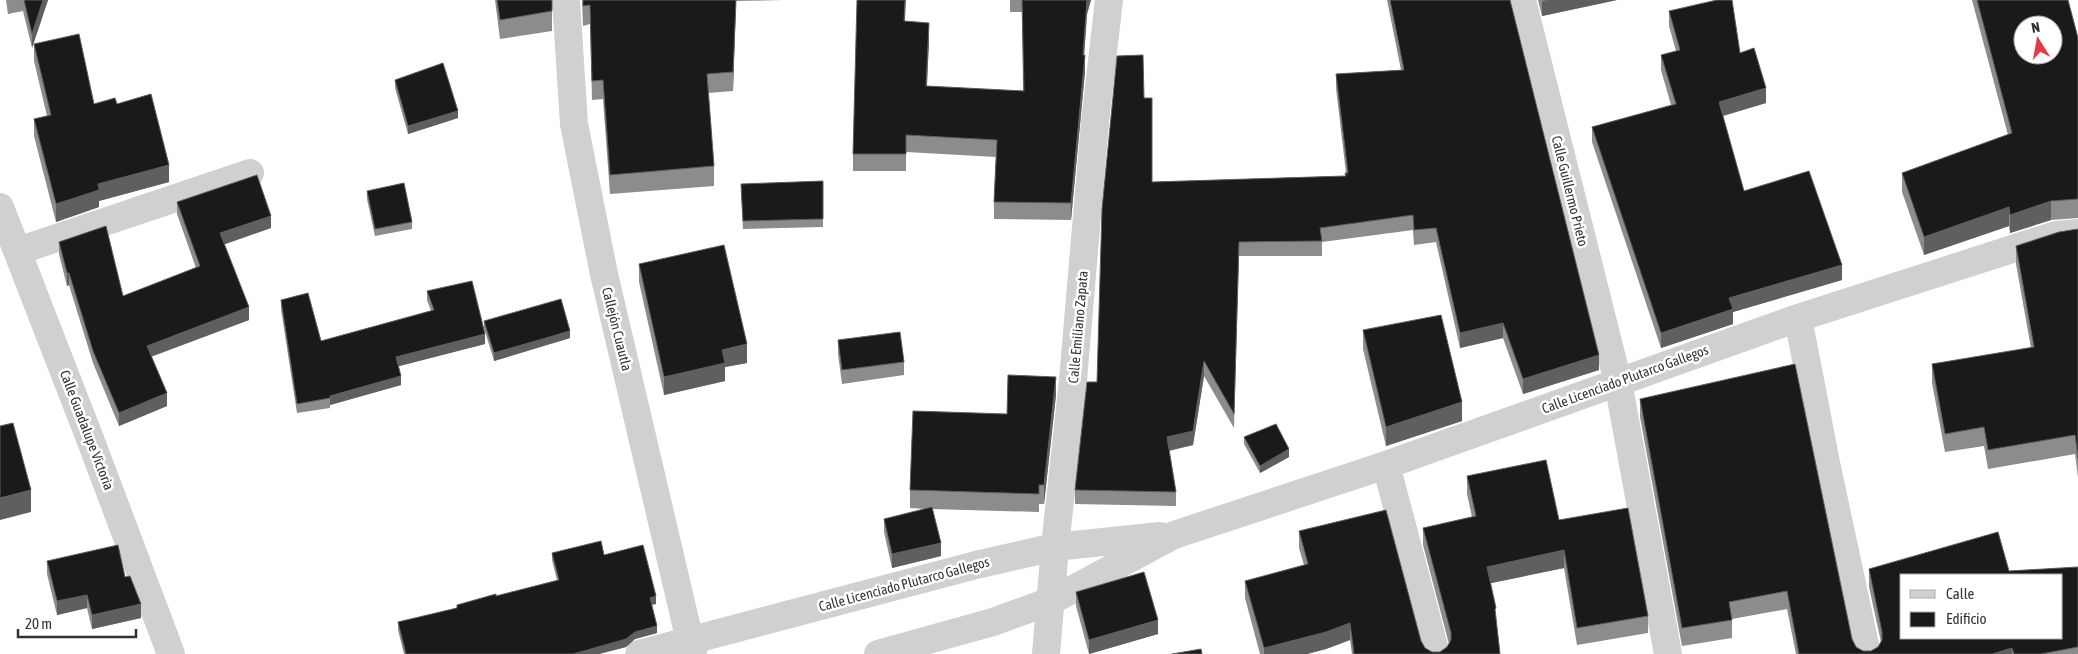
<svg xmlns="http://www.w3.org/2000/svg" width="2078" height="654" viewBox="0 0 2078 654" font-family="'Asap Condensed',sans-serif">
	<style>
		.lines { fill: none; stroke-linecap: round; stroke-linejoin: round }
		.minor { stroke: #d0d0d0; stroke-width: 28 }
		.wall { fill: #8c8c8c }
		.shaded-wall { fill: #5f5f5f }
		.building { fill: #1a1a1a; stroke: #5f5f5f; fill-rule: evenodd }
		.labels { text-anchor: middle; stroke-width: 5; stroke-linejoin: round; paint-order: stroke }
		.street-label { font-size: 14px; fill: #333; stroke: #fff }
	</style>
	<rect width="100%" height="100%" fill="#fff"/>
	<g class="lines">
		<path class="minor" d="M566,0l8,124 30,150 89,380
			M1522,0l96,382 50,272
			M0,207l92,237 79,210
			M18,251l232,-78
			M1798,318l28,145 41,191
			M1386,465l50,189
			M639,654l337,-89 79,-18 105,-11
			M878,654l115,-32 58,-21 123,-66 212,-70 412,-147 258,-83 22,-2
			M1046,654l9,-107 18,-167 22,-258 14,-122"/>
	</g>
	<path class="wall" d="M6,0h42l-16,48 -9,-37 -15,3z
		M495,0h57v31l-52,8z
		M582,0h201l-47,1 -3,90 -25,2 6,73v20l-104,8 -7,-95 -11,1 -2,-76 -7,2z
		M1010,0h81l-4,14 -3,41 1,17 -14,148 -77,-1v-17l2,-45 -90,-5v19h-53v-17l52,-133 24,19 -2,46 96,5 -1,-79h-12z
		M1387,0h123l89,370 -76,24 -20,-56 -43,10 -24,-106 -22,3 -1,-15 -91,12v14h-83l-5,172 -30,-52 -11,69 -24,6 7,41v14l-101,-2v-14l22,-108 47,-284 8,84 193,-6 1,-3 -10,-85v-14l65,-4z
		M1538,0h79l-75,16z
		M1972,0h96l10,38v180l-27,2 -41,13 -1,-7 -85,29 -22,-63v-19l106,-38z
		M1669,11l71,42 26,50 -43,13 21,75 98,89 -109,32v12l-72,24 -69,-206v-15l79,-22 -10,-35v-15l15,-4 -7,-25z
		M34,44l60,60h23l52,78 -70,19v6l-43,15 -22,-86v-17l13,-3 -13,-55z
		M395,80l63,38 -50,16 -13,-46z
		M823,181v46l-80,2 -2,-38z
		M367,191l45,31v7l-37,7 -8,-37z
		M177,202l94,26 -47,16 25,76 -98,37 16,49 -48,20 -26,-63 -24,-78 -2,1 -8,-32v-12l64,54 73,-28 -19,-54z
		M2078,229v248l-3,-23 -87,15 -4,-23 -39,6 -13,-69v-19l99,-16 -15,-84v-18z
		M639,264l108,99 -22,4v14l-61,14 -25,-113z
		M427,291l58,53 -87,22 3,19 -71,20v3l-33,5 -16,-104v-9l40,41 110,-30 -4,-11z
		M484,321l86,17 -76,23 -10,-33z
		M1363,330l99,91 -76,25 -23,-97z
		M838,340l66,22v13l-62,9 -4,-30z
		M1056,395l-12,109h-5v8l-107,-3 9,47 -49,12 -8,-36v-13l42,-10 -16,-1v-18l97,-76z
		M1640,399l212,240 4,8 7,4h8l7,-4 3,-5 -12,-55v-18l140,2 69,-4v87h-282l-9,-45 -55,10v19l-50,8 -42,-229z
		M1244,437l45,20 -29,16 -16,-29z
		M1467,476l92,44 89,96v17l-71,12 -13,-77 -74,15 10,71h-148l-2,-14 -24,9 -19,5h-47l-15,-56v-17l59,-16 -5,-17v-17l122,110 4,7 7,4h8l7,-5 2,-3 -26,-99v-17l49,-11 -5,-23z
		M552,553l52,2 52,49 -5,1 6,28 -22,6 -9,8 -27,7h-195l-6,-24v-8l59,-14v-3l39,-9 61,-16 -5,-20z
		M47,561l78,16 16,41 -49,11 -5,-21 -30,7 -10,-41z
		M1076,592l82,42 -69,20 -13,-48z"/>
	<path class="shaded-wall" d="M43,0h5l-16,48v-14z
		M736,0l-3,91v-19z
		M905,0h1l-2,38v-17z
		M1087,0h4l-4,14 -4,58v-17z
		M1548,0h69l-75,16v-15z
		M929,23v17l-3,63v-17z
		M1085,55v17l-14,148v-17z
		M1766,88v15l-47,14v-15z
		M458,111v7l-50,16v-8z
		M169,165v17l-70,19v6l-43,15v-18l42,-20z
		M2051,201v19l-41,13v-18z
		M2009,207v19l-85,29v-18z
		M271,216v12l-51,18v-13z
		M1842,265v15l-109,32v12l-72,24v-15l68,-35z
		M67,273h2v12l-2,1z
		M249,307v13l-102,38v-12z
		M1503,323v15l-43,10v-15z
		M570,331v7l-76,23v-8z
		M485,334v10l-89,23v-10z
		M747,344v19l-22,4v14l-61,14v-18l58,-27z
		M1599,355v15l-76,24v-15z
		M1204,361v15l-11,69 -26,6v-14z
		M401,376v9l-71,20v-9z
		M1056,377v18l-12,109v-19z
		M167,393v13l-48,20v-13z
		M1462,402v19l-76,25v-19z
		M1289,449v8l-29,16v-7z
		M31,490v22l-31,8v-22z
		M941,543v13l-49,12v-14z
		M1564,550v18l-77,16v-17z
		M87,595v13l-30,7v-14z
		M656,596v8l-6,1v-7z
		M141,604v14l-49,11v-14z
		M1158,620v14l-69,20v-14z
		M1350,623v17l-24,9 -19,5h-43v-6z
		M657,626v7l-22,6 -9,8 -27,7h-26l62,-22z
		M2012,648v6h-20z"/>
	<path class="building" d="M24,0h19l-11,34z
		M497,0h55v11l-52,9z
		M583,0h153l-3,72 -26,2 7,92 -104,9 -7,-95 -11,1 -2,-76 -7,1z
		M857,0h48l-1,21 25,2 -3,63 98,5 -2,-91h65l-4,55h2l-14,148 -77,-1 3,-62 -91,-5v19h-53z
		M1390,0h120l89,355 -76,24 -20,-56 -43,10 -24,-105 -22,2 -1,-15 -93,13 2,13 -83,1 -5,172 -30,-53 -11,70 -26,6 9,55 -101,-2 12,-108h10l5,-173 15,-153 26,-1 1,43h8v84l194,-6 -1,-3h3l-12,-99 68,-4z
		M1717,0h15l8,53 14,-5 12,40 -47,14 25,89 65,-20 33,94 -113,33 4,11 -72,24 -69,-206 84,-23 -15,-49 19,-5 -11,-39z
		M1977,0h91l10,38v161l-27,2 -41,14 -1,-8 -85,30 -22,-64 110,-40zM2023,25h30v30h-30z
		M79,34l15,70 21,-6 2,6 34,-10 18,71 -71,19 1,6 -43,14 -22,-85 17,-4 -17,-71z
		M443,63l15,48 -50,15 -13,-46z
		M257,175l14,41 -51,17 29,74 -102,39 20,47 -48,20 -26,-62 -24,-78h-2l-8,-31 47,-16 17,70 77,-30 -23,-64z
		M823,181v38l-80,2 -2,-37z
		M404,183l8,39 -37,7 -8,-38z
		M2078,229v229l-3,-23 -87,15 -4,-23 -39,7 -13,-70 102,-17 -18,-101 43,-14z
		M724,245l23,99 -25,6 3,13 -61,14 -25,-113z
		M472,281l13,53 -89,23 5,19 -71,20v2l-33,6 -16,-104 27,-7 13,48 113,-31 -7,-19z
		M561,299l9,32 -76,22 -10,-32z
		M1441,315l21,87 -76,25 -23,-97z
		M900,332l4,30 -62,8 -4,-30z
		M1795,364l57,275 4,8 7,4h8l7,-4 4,-7v-8l-13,-63 129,-37 11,39 69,-4v80l-37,7h-27l-2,-6 -20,6h-193l-12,-63 -58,11 3,18 -50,8 -42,-229zM1902,575h160v63h-160z
		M1008,375l48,2 -12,108h-5v9l-129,-4 3,-79 94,3z
		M13,423l18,67 -31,8v-72z
		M1276,424l13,25 -29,17 -16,-29z
		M1546,460l13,60 69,-12 20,108 -71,12 -13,-78 -77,17 9,41 -1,1 5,45h-146l-4,-31 -24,9 -62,16 -19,-67 63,-17 -9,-33 87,-21 35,131 4,7 7,4h8l7,-5 4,-7v-7l-28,-105 53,-12 -9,-40z
		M932,507l9,36 -49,11 -8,-35z
		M601,541l3,14 39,-10 13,51 -6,2 7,28 -22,6 -9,7 -53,15h-167l-8,-32 59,-14v-3l39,-11v2l63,-16 -7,-27z
		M118,545l7,32 5,-1 11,28 -49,11 -5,-20 -30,6 -10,-40z
		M1144,572l14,48 -69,20 -13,-48z
		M1201,649l1,5h-30z"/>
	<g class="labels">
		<g class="street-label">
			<text transform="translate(1570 191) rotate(76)" y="5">Calle Guillermo Prieto</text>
			<text transform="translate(1078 327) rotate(-85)" y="5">Calle Emiliano Zapata</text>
			<text transform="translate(617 329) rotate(76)" y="5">Callejón Cuautla</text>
			<text transform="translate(1625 379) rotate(-20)" y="5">Calle Licenciado Plutarco Gallegos</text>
			<text transform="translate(87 430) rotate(69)" y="5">Calle Guadalupe Victoria</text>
			<text transform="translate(904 584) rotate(-15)" y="5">Calle Licenciado Plutarco Gallegos</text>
		</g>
	</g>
	<rect x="1900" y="574" width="162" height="65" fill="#ffffff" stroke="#adadad"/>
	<rect x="1910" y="590" width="25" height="8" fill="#d0d0d0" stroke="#adadad"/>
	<text x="1946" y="599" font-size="15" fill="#333333">Calle</text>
	<rect x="1910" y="612" width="25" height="15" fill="#1a1a1a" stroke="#adadad"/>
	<text x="1946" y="624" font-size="15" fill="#333333">Edificio</text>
	<g transform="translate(2038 40) rotate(349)"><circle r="24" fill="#ffffff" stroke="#adadad"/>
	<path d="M0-4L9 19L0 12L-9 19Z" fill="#e63946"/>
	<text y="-8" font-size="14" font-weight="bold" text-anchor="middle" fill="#333333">N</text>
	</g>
	<path d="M18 629v8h118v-8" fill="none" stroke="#333333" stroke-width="2.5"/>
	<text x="25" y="629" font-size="15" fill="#333333" stroke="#ffffff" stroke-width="4" paint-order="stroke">20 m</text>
</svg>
